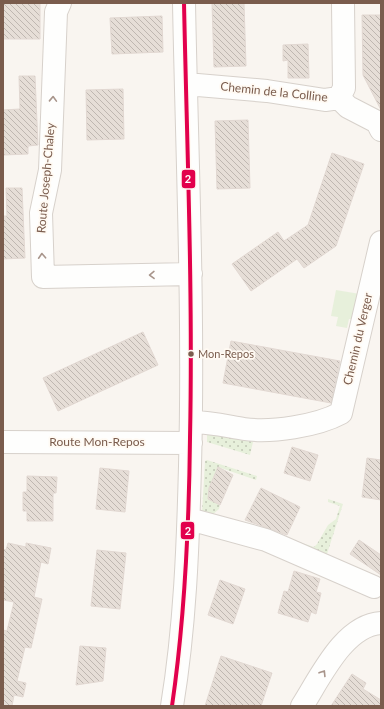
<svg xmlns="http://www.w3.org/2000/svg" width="384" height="709" viewBox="0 0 384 709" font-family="Lato,sans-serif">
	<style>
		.grass { fill: url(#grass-dots) }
		.green { fill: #e7f0db }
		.building { fill: url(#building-back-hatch); stroke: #e2d8d2 }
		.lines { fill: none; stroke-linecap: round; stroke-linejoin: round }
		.minor-casing { stroke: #d7d1cb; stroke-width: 24 }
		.minor { stroke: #fefefd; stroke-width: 22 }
		.bus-1-casing { stroke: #fffaf3; stroke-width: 7 }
		.bus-1 { stroke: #e2004c; stroke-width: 4 }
		.oneway { stroke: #a8958b }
		.bus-dot { fill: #7a5c4d; stroke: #fffaf3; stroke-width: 1.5 }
		.labels { text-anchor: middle; stroke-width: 3.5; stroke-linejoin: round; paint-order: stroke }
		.bus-label { font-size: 11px; fill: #7a5c4d; stroke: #fffaf3; text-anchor: start }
		.street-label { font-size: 12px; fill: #7a5c4d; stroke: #fffaf3 }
		.line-badge { stroke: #fffaf3; stroke-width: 1.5 }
		.badge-label { font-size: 11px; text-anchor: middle; font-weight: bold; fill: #fff }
	</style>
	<defs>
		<pattern id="grass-dots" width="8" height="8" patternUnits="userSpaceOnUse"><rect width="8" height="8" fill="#e7f0db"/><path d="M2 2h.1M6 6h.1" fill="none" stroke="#c0c6b4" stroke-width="1.8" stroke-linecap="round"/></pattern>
		<pattern id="building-back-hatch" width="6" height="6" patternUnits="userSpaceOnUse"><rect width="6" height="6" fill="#e6ded7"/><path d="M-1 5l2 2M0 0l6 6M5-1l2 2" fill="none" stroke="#bfb7b1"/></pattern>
	</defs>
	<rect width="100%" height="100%" fill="#f9f5f0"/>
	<path class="grass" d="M207,429l46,13 -3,13 -43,-13z
		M207,460l50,16 -1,4 -38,-13 -9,21 -1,11 12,6 -1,4 -8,7 -9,-3 3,-52z
		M328,499l15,5 -17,53 -39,-19 27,9 3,-3 11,-19 8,-6 4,-13 -12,-4z"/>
	<path class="green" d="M336,290l24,4 -4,26 -7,-1 -2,9 -11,-2 2,-9 -7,-1z"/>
	<path class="building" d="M3,3h37v36h-37z
		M212,3h32l2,63 -32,1z
		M362,15h19v95l-18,-35z
		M162,16l1,36 -51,2 -2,-36z
		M308,44l1,34h-21v-18l-5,1v-16z
		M19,76h16l3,69 -10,1v8l-25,1v-45l17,-1z
		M123,89l1,50 -37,1 -1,-50z
		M248,120l2,68 -33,1 -2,-68z
		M332,153l32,11 -28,82 -32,22 -7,-9 -46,32 -19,-27 46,-32 6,9 24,-16z
		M6,188h16l3,70 -22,1v-43h4z
		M143,332l15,33 -100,46 -15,-33z
		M231,341l109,20 -9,42 -108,-20z
		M292,447l26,8 -8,26 -26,-8z
		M367,458l14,2v40l-19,-3z
		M218,467l15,8 -13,30 -12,-6 1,-11z
		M100,468l29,3 -4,41 -29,-3z
		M27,476l30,1 -1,16h-3v28h-26v-10h-4v-19h4z
		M261,488l39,19 -13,28 -42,-15z
		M359,540l22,15v20l-31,-21z
		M8,543l18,4v-4l25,5 -3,16 -7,-2 -7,35 8,2 -11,49 -6,-1 -8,34 9,2 -3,14 -9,-2 -2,11h-9v-76l4,1 7,-29 -11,-2v-51l3,1z
		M97,550l29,3 -6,56 -29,-3z
		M294,571l26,8 -4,13 5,1 -5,21 -5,-2 -3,10 -30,-9 6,-22 4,1z
		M220,580l25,9 -12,35 -25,-9z
		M80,646l26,2 -3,33 -27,4z
		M221,656l51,17 -11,33h-56z
		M352,674l14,9 -3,6 18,11v6h-50z"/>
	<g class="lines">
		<defs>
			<path id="minor" d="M60,3l-4,9 -6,158 -9,43 2,64 148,-3
				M186,84l81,7 58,9 14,-2 5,-10 -1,-85
				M339,98l9,9 29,15 4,8
				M192,422c18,0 34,4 52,7 27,4 73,-3 97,-16l40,-171
				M3,442l188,1
				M189,519l77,21 108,47
				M172,706c13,-79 16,-160 18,-240 4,-154 -3,-308 -6,-463
				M302,706c18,-28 42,-81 79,-83"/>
		</defs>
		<use href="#minor" class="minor-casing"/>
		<use href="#minor" class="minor"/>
		<defs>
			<path id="bus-1" d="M172,706c13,-89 17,-178 18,-268 3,-145 -3,-290 -6,-435"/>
		</defs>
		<use href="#bus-1" class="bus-1-casing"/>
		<use href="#bus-1" class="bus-1"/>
	</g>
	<defs><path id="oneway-chevron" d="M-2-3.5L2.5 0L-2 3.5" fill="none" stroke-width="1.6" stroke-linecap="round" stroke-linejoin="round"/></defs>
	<g class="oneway">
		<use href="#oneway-chevron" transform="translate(53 99) rotate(-88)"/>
		<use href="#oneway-chevron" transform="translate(42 256) rotate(-93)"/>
		<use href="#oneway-chevron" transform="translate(152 275) rotate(179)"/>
		<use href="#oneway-chevron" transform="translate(323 673) rotate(-58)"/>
	</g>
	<circle class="bus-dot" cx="191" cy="354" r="3.5"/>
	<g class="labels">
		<g class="bus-label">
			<text x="198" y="358">Mon-Repos</text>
		</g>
		<g class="street-label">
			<text transform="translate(274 92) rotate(6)" y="4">Chemin de la Colline</text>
			<text transform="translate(46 178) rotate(-85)" y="4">Route Joseph-Chaley</text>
			<text transform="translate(358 339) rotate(-77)" y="4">Chemin du Verger</text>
			<text x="97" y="446">Route Mon-Repos</text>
		</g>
	</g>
	<g class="line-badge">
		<rect x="181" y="169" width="15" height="20" rx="4" fill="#e2004c"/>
		<rect x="180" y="521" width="15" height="19" rx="4" fill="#e2004c"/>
	</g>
	<g class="badge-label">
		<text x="188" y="183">2</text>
		<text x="188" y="535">2</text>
	</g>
	<rect width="384" height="709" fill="none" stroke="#7a5c4d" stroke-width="8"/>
</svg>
